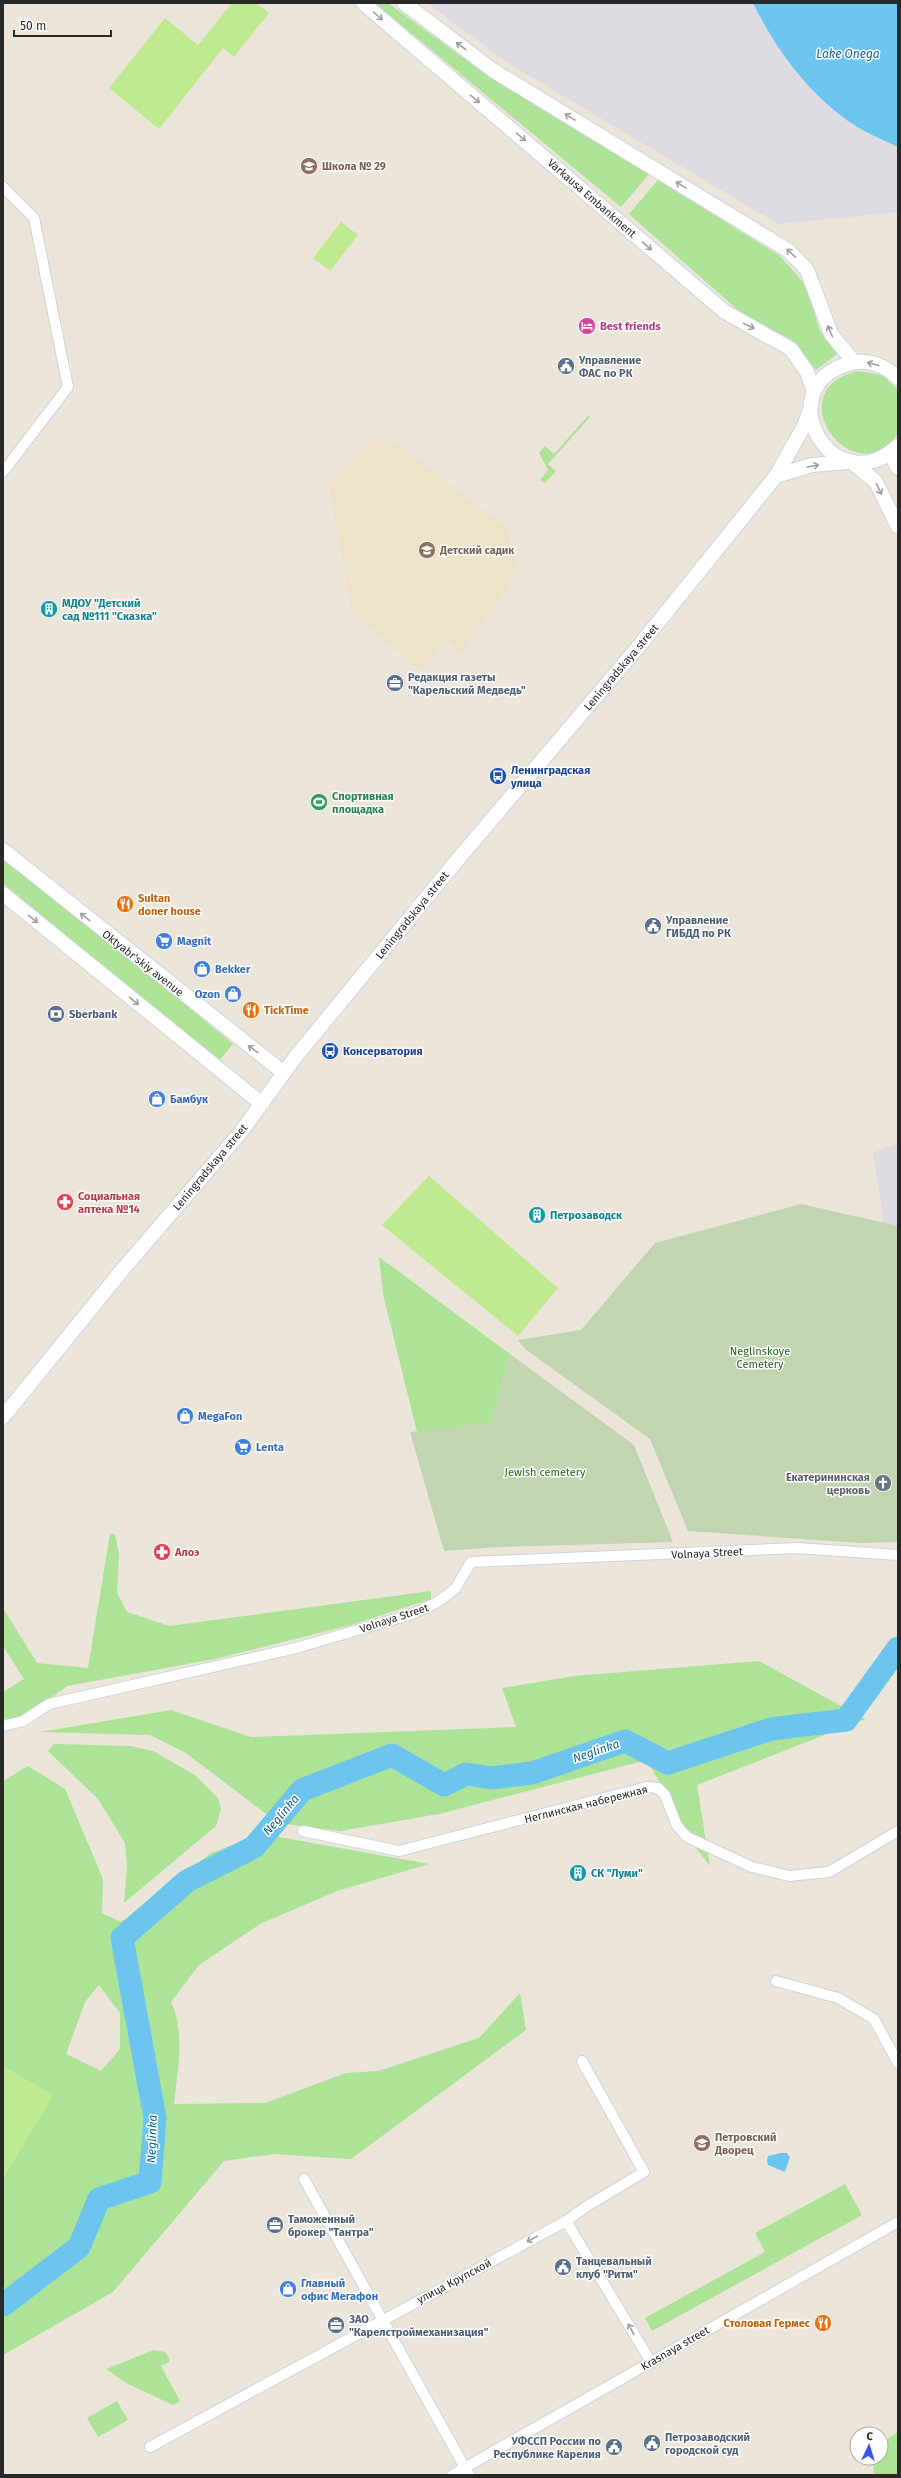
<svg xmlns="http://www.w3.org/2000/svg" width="901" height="2478" viewBox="0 0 901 2478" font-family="'Fira Sans',sans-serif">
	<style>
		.industrial { fill: #dedbe3 }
		.education { fill: #ede3c9 }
		.green { fill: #ace396; fill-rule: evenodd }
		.cemetery { fill: #c1d5b1 }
		.pitch { fill: #c0ea92 }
		.water { fill: #6cc5ee }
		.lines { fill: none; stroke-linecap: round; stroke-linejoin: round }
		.river { stroke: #6cc5ee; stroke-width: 23 }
		.minor-casing { stroke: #d0d2e2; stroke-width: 12 }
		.secondary-casing { stroke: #d0d2e2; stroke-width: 16 }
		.minor { stroke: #fff; stroke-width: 10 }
		.secondary { stroke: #fff; stroke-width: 14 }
		.oneway { stroke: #9f9f9f }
		.labels { text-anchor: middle; stroke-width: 3; stroke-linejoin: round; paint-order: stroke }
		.education-label { font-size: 11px; font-weight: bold; fill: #785e54; stroke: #fff; text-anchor: start }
		.street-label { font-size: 11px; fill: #292929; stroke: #fff }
		.hotel-label { font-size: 11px; font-weight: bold; fill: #b23c85; stroke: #fff; text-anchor: start }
		.service-label { font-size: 11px; font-weight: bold; fill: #4e5e75; stroke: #fff; text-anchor: start }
		.culture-label { font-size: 11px; font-weight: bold; fill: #0d838f; stroke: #fff; text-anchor: start }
		.transit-label { font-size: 11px; font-weight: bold; fill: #164399; stroke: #fff; text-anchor: start }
		.leisure-label { font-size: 11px; font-weight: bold; fill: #27864d; stroke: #fff; text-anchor: start }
		.food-label { font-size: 11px; font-weight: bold; fill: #c56008; stroke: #fff; text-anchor: start }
		.shop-label { font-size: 11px; font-weight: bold; fill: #366cbe; stroke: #fff; text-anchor: start }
		.health-label { font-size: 11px; font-weight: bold; fill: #be3a42; stroke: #fff; text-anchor: start }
		.park-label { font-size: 11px; fill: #256519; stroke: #fff }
		.worship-label { font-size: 11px; font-weight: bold; fill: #5b616d; stroke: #fff; text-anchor: end }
		.water-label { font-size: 12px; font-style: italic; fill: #0d6299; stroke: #fff }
	</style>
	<rect width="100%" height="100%" fill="#ebe5da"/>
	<path class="industrial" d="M427,3h326l20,36 21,28 60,58 44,22v65l-120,12 -270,-161z
		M898,1143v83l-14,-3 -11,-70z"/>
	<path class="education" d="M392,440l114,87 13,46 -59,80 -15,-14 -24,32 -69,-58 -23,-129 41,-43z"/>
	<path class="green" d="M375,3h13l97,71 164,100 -28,33z
		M658,180l122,76 23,26 7,15 9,32 18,25 -21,16 -23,-29 -54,-30 -110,-97z
		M858,371l24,4 16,15v43c-43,65 -123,-43 -40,-62z
		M588,416l2,1 -42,47 8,7 -11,12 -5,-3 8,-10 -9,-17 6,-7 9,8z
		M3,854l230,190 -15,18 -215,-179z
		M379,1257l131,97 -19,69 -74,9 -34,-138z
		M110,1534h5l4,21 -2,38 10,19 42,14 262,-35v8l-80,26 -136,34 -148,27 -43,33 -21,5v-32l21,-13 -21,-33v-38l34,55 51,5z
		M759,1661l106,58 -168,66 13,81 -14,-18 -49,-88 -208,54 -99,17 -62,-8 -92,-70 -36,-18 -110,-3 131,-22 80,27 265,-10 -14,-39 72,-12z
		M54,1744l76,2 23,5 42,24 23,23 3,11 -5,17 -92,77 3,-36 -2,-24 -27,-44 -50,-48z
		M28,1766l37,23 38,90 -1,34 19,9 90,-69 51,-19 167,30 -92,27 -77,33 -61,41 -28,37c15,30 6,70 3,102l91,-1 81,-30 32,-2 101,-33 41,-45 6,37 -175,129 -77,-5 -50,7 -111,131 -110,63v-574zM99,1985l21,28v36l-19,22 -35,-17 19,-52z
		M845,2184l17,31 -210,116 -7,-13 120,-66 -10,-19z
		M154,2350l11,2 4,6v4l-8,4 19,35 -7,4 -47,-22 -20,-14z
		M117,2401l11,19 -30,17 -11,-19z
		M898,2432v43h-24l-1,-17h8v-14z"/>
	<path class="cemetery" d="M801,1204l97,22v316l-38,1 -172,-12 -38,-92 -125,-90 -7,-9 63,-10 74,-87z
		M510,1354l124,91 39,97 -175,5 -54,4 -34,-119 81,-9z"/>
	<path class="pitch" d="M232,3h24l13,10 -35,44 -11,-9 -64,81 -50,-41 56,-70 33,27z
		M341,222l17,13 -28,36 -17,-13z
		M429,1176l129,112 -40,48 -136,-111z
		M3,2066l50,29 -50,84z"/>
	<path class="water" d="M753,3h145v144c-14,-7 -30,-13 -44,-22 -44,-29 -78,-75 -101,-122z
		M781,2153h6l3,4 -5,15 -17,-7 -1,-5 1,-4z"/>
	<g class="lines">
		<path class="river" d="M3,2305l76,-58 20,-48 51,-17 5,-64 -33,-180 65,-57 67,-34 48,-57 90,-35 52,30 22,-11 26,4 40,-5 93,-32 43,22 103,-34 75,-9 52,-72"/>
		<defs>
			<path id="minor" d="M3,187l31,31 34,169 -65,85
				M3,1726l20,-5 26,-17 247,-56 116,-34 24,-11 19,-14 16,-27 326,-14 101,7
				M303,1831l96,20 248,-64 11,1 7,7 12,31 10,11 65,30 37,9 40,-4 69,-41
				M776,1981l62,17 36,21 24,44
				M304,2179l165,296
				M566,2221l85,141
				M150,2447l416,-226 21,-15 57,-34 -62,-111
				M452,2475l446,-253"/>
			<path id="secondary" d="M363,3l362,309 66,37 16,23 7,20
				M404,3l90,68 295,180 18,19 24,64 23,28
				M898,378c-13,-13 -32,-20 -50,-14 -81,24 -15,142 50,82
				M890,453l8,15
				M852,462l24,20 22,45
				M776,476l36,-11 36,-3
				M3,850l281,223
				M3,894l259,210
				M3,1417l120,-148 118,-137 56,-77 162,-197 180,-212 137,-170 28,-50 6,-16"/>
		</defs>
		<use href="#minor" class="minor-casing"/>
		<use href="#secondary" class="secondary-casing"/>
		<use href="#minor" class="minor"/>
		<use href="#secondary" class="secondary"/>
	</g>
	<defs><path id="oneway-shaft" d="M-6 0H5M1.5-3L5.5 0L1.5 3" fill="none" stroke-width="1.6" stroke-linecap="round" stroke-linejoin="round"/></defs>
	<g class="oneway">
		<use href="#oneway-shaft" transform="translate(378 16) rotate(42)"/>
		<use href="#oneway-shaft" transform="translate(461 46) rotate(-143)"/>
		<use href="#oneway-shaft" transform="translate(475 99) rotate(40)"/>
		<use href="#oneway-shaft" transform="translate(570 117) rotate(-148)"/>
		<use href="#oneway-shaft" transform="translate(521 137) rotate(40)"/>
		<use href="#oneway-shaft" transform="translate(681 185) rotate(-149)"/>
		<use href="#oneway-shaft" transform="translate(647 246) rotate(41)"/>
		<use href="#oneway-shaft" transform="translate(791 253) rotate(-136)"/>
		<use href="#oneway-shaft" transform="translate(749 326) rotate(26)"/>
		<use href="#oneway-shaft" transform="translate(830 331) rotate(-113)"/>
		<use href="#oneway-shaft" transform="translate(873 364) rotate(-165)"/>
		<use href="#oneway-shaft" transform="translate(813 466) rotate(-10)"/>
		<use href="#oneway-shaft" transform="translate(879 489) rotate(64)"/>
		<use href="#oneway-shaft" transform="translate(85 917) rotate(-142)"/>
		<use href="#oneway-shaft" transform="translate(33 919) rotate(39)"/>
		<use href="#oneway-shaft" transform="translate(134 1001) rotate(39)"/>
		<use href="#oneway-shaft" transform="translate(253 1049) rotate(-143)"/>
		<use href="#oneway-shaft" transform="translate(532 2239) rotate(152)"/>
		<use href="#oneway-shaft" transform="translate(631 2329) rotate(-118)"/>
	</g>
	<defs>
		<symbol id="school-disc" viewBox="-11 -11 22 22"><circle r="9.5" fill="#8d6e63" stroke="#fff"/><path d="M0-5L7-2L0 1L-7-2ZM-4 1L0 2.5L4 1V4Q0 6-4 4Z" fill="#fff"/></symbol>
		<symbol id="hotel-disc" viewBox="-11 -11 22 22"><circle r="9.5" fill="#d1479c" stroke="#fff"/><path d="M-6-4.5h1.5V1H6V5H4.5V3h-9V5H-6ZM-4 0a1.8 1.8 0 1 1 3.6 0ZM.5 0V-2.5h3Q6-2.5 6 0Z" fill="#fff"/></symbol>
		<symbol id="civic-disc" viewBox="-11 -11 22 22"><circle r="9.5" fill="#5c6f8a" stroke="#fff"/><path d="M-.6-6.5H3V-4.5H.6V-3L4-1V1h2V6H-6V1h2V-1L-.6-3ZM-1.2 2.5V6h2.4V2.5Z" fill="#fff"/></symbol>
		<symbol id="building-disc" viewBox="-11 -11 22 22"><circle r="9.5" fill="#0f9aa8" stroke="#fff"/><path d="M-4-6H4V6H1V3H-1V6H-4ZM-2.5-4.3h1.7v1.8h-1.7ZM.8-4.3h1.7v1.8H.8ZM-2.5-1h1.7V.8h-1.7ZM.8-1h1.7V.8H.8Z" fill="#fff"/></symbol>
		<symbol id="office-disc" viewBox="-11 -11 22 22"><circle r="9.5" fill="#5c6f8a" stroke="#fff"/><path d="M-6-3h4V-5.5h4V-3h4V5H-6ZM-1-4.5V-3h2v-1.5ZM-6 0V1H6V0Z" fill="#fff"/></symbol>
		<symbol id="bus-disc" viewBox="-11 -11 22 22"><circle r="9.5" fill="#1a4fb4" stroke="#fff"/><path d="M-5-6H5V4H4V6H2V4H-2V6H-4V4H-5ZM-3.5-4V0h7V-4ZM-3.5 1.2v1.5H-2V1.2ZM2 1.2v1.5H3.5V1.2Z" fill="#fff"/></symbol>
		<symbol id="stadium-disc" viewBox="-11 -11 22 22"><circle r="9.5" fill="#2e9e5b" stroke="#fff"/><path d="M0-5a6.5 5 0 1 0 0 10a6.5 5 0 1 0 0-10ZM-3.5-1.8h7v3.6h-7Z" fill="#fff"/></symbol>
		<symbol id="restaurant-disc" viewBox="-11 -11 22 22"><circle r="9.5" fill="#e8710a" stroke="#fff"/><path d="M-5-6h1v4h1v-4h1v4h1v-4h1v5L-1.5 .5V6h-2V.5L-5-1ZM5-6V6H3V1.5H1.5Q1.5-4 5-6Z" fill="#fff"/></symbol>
		<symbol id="supermarket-disc" viewBox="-11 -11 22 22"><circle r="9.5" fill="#3f7fe0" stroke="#fff"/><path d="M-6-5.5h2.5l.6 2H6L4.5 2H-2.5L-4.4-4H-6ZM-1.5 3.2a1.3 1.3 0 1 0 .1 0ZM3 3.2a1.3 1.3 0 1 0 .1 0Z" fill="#fff"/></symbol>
		<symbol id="shop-disc" viewBox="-11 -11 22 22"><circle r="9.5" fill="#3f7fe0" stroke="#fff"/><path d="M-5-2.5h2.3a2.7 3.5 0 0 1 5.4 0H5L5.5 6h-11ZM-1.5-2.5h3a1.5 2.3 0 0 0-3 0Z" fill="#fff"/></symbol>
		<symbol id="bank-disc" viewBox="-11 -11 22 22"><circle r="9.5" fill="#5c6f8a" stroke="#fff"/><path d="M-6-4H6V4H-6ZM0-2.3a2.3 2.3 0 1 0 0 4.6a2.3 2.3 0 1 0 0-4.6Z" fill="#fff"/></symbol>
		<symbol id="pharmacy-disc" viewBox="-11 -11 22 22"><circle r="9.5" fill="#e0444e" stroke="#fff"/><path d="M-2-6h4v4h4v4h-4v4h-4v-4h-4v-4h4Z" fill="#fff"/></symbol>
		<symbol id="church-disc" viewBox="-11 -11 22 22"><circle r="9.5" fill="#6b7280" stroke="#fff"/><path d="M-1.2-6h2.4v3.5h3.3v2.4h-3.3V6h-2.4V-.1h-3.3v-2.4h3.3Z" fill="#fff"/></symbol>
	</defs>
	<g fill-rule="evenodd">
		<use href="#school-disc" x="299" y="156" width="20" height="20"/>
		<use href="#hotel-disc" x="577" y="316" width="20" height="20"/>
		<use href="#civic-disc" x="556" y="356" width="20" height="20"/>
		<use href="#school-disc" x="417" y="540" width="20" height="20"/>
		<use href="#building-disc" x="39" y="599" width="20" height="20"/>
		<use href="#office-disc" x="385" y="673" width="20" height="20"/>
		<use href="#bus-disc" x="488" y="766" width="20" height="20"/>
		<use href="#stadium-disc" x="309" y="792" width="20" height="20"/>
		<use href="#restaurant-disc" x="115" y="894" width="20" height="20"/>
		<use href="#civic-disc" x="643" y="916" width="20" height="20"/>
		<use href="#supermarket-disc" x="154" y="931" width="20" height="20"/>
		<use href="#shop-disc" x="192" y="959" width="20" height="20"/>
		<use href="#shop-disc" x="223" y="984" width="20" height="20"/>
		<use href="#restaurant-disc" x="241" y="1000" width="20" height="20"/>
		<use href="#bank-disc" x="46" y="1004" width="20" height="20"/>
		<use href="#bus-disc" x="320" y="1041" width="20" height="20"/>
		<use href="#shop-disc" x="147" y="1089" width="20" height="20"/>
		<use href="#pharmacy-disc" x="55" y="1192" width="20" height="20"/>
		<use href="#building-disc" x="527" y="1205" width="20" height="20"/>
		<use href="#shop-disc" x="175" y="1406" width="20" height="20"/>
		<use href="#supermarket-disc" x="233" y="1437" width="20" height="20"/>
		<use href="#church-disc" x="873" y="1473" width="20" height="20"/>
		<use href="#pharmacy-disc" x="152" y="1542" width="20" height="20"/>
		<use href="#building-disc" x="568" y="1863" width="20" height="20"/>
		<use href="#school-disc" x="692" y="2133" width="20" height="20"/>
		<use href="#office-disc" x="265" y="2215" width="20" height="20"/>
		<use href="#civic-disc" x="553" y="2257" width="20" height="20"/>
		<use href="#shop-disc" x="278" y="2279" width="20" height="20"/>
		<use href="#restaurant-disc" x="813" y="2313" width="20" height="20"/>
		<use href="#office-disc" x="326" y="2315" width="20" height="20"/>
		<use href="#civic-disc" x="642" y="2433" width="20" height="20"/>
		<use href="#civic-disc" x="604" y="2437" width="20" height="20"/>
	</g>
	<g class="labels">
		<g class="education-label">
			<text x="322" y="170">Школа № 29</text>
			<text x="440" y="554">Детский садик</text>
			<text x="715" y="2141">Петровский<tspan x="715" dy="13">Дворец</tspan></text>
		</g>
		<g class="street-label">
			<text transform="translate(592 198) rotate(41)" y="4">Varkausa Embankment</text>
			<text transform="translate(621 667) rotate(-50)" y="4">Leningradskaya street</text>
			<text transform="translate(412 915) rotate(-51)" y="4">Leningradskaya street</text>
			<text transform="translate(143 963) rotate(38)" y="4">Oktyabr'skiy avenue</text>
			<text transform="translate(210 1167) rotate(-50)" y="4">Leningradskaya street</text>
			<text transform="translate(707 1553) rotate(-3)" y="4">Volnaya Street</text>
			<text transform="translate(394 1618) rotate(-18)" y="4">Volnaya Street</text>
			<text transform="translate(586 1804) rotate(-14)" y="4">Неглинская набережная</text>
			<text transform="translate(454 2281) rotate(-28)" y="4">улица Крупской</text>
			<text transform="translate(675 2348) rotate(-30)" y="4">Krasnaya street</text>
		</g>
		<g class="hotel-label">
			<text x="600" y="330">Best friends</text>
		</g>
		<g class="service-label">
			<text x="579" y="364">Управление<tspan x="579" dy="13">ФАС по РК</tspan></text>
			<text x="408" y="681">Редакция газеты<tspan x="408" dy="13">"Карельский Медведь"</tspan></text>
			<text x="666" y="924">Управление<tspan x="666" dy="13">ГИБДД по РК</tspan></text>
			<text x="69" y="1018">Sberbank</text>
			<text x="288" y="2223">Таможенный<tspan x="288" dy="13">брокер "Тантра"</tspan></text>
			<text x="576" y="2265">Танцевальный<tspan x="576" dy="13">клуб "Ритм"</tspan></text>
			<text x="349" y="2323">ЗАО<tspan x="349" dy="13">"Карелстроймеханизация"</tspan></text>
			<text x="665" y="2441">Петрозаводский<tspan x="665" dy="13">городской суд</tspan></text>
			<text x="601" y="2445" text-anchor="end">УФССП России по<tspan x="601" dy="13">Республике Карелия</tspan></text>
		</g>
		<g class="culture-label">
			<text x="62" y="607">МДОУ "Детский<tspan x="62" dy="13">сад №111 "Сказка"</tspan></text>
			<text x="550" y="1219">Петрозаводск</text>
			<text x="591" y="1877">СК "Луми"</text>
		</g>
		<g class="transit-label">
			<text x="511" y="774">Ленинградская<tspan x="511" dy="13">улица</tspan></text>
			<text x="343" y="1055">Консерватория</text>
		</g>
		<g class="leisure-label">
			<text x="332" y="800">Спортивная<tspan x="332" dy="13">площадка</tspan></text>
		</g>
		<g class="food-label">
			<text x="138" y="902">Sultan<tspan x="138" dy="13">doner house</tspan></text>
			<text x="264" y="1014">TickTime</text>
			<text x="810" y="2327" text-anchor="end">Столовая Гермес</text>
		</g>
		<g class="shop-label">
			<text x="177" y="945">Magnit</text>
			<text x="215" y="973">Bekker</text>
			<text x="220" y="998" text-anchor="end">Ozon</text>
			<text x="170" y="1103">Бамбук</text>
			<text x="198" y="1420">MegaFon</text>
			<text x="256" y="1451">Lenta</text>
			<text x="301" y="2287">Главный<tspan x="301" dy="13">офис Мегафон</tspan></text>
		</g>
		<g class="health-label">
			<text x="78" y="1200">Социальная<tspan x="78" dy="13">аптека №14</tspan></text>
			<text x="175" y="1556">Алоэ</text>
		</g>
		<g class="park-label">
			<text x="760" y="1355">Neglinskoye<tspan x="760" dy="13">Cemetery</tspan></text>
			<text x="545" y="1476">Jewish cemetery</text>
		</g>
		<g class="worship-label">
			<text x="870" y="1481">Екатерининская<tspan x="870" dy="13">церковь</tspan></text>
		</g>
		<g class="water-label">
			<text x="848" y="58">Lake Onega</text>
			<text transform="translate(596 1751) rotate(-19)" y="4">Neglinka</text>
			<text transform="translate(281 1815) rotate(-50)" y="4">Neglinka</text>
			<text transform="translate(152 2139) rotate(-88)" y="4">Neglinka</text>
		</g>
	</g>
	<rect width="901" height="2478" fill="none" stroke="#292929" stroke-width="8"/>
	<g transform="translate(869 2446) rotate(4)"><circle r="19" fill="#ffffff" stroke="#a9a9a9"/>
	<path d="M0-3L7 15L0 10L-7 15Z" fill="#3953fa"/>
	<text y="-6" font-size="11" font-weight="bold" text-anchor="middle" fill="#292929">С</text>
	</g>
	<path d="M14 30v6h97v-6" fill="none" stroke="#292929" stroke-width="2"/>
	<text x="20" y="30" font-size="12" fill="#292929" stroke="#ffffff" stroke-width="3" paint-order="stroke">50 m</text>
</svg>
